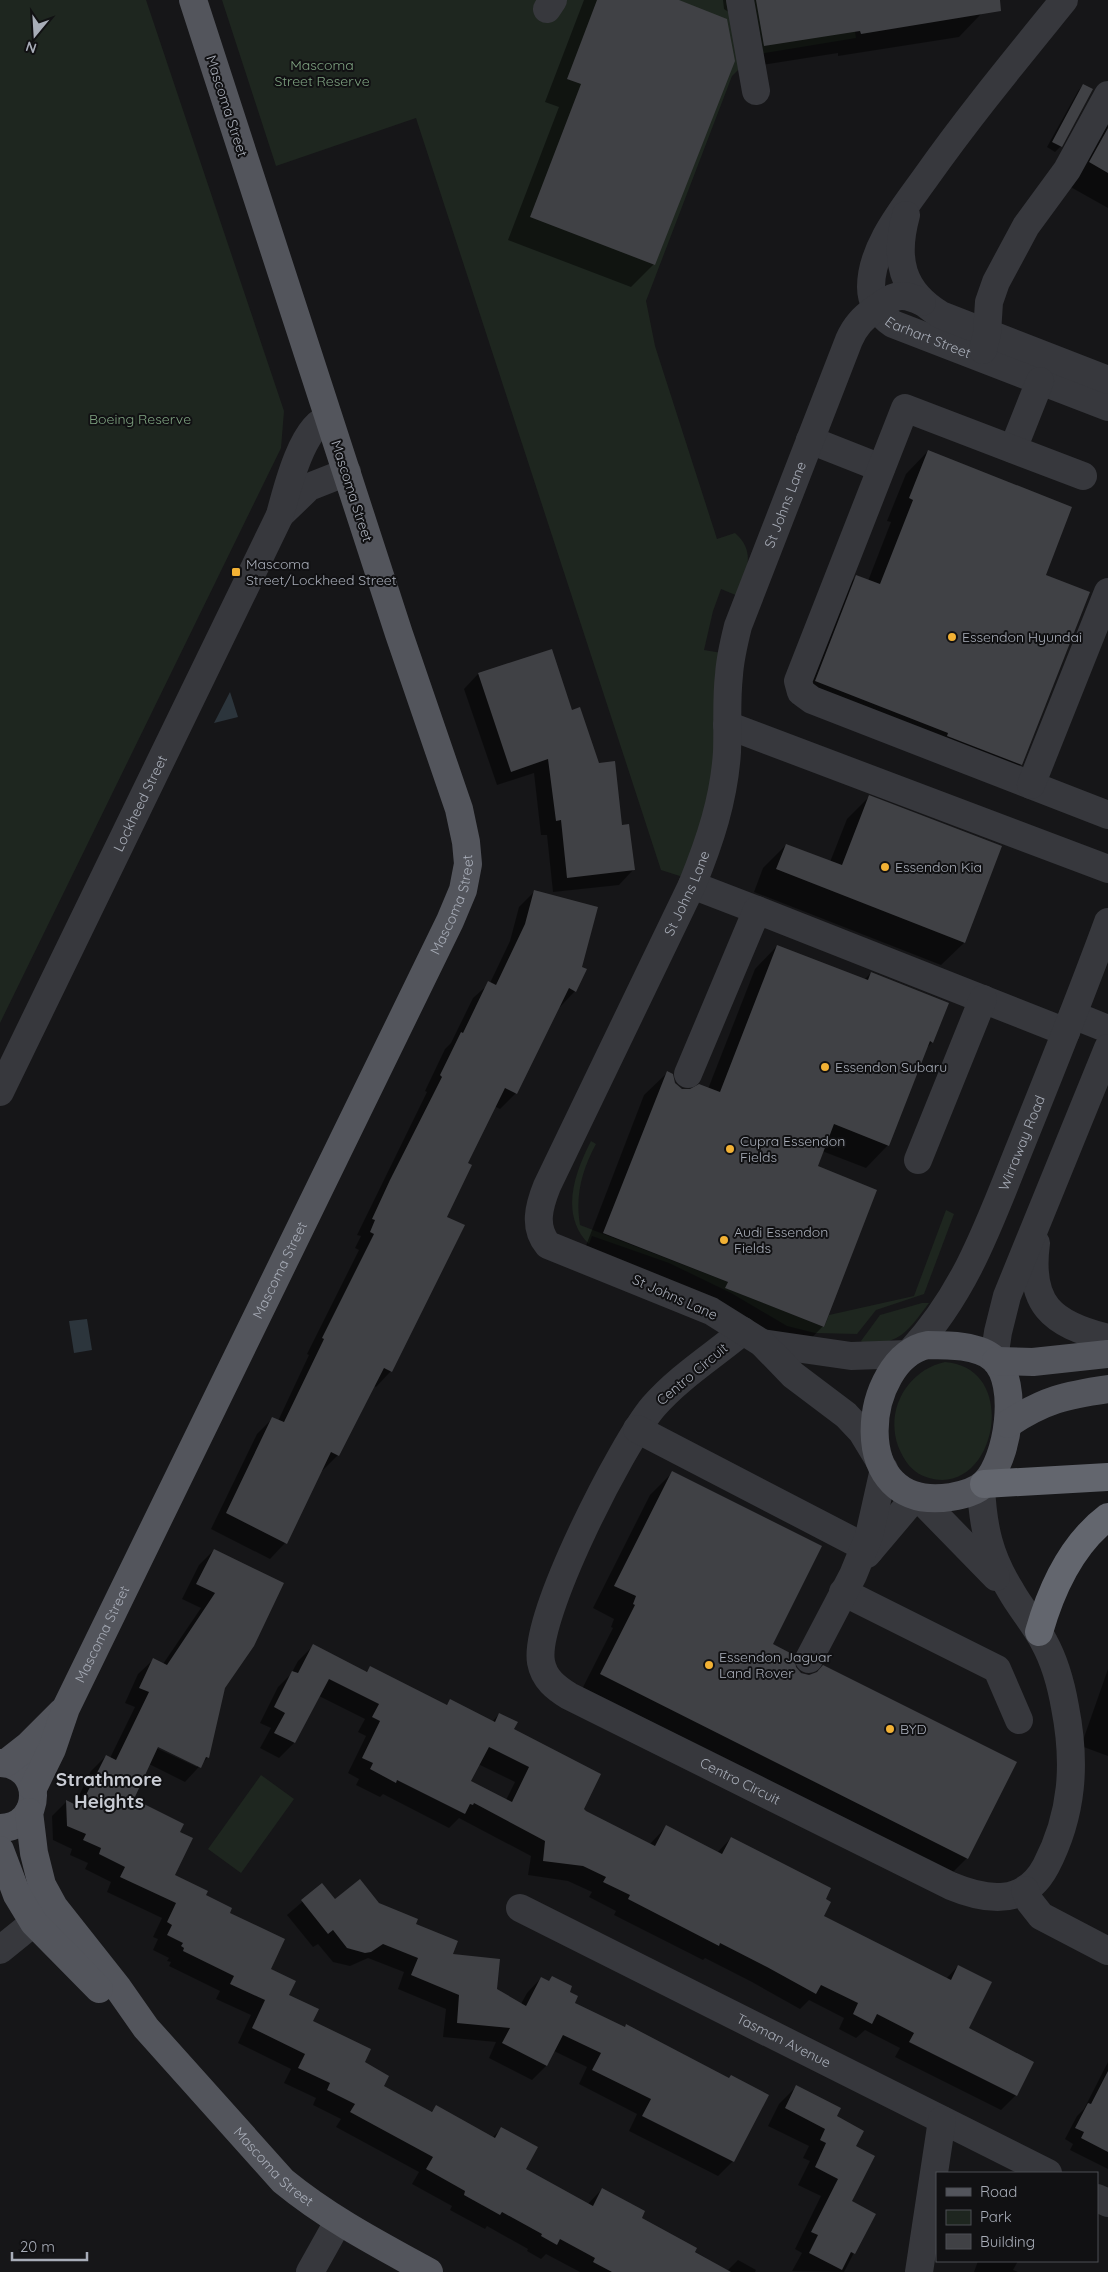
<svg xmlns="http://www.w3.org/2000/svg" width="1108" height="2272" viewBox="0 0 1108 2272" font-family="Quicksand,sans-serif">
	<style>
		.green { fill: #1e261f }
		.water { fill: #2c353c }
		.shadow { fill: #0007; fill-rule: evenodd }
		.building { fill: #404145; fill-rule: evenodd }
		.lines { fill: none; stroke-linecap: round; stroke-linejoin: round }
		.minor { stroke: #37383d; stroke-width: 28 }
		.major { stroke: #53555c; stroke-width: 28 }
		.highway { stroke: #63666e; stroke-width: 28 }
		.poi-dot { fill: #f2b134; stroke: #111113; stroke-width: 2 }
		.labels { text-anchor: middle; stroke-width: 4; stroke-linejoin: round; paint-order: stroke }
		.park-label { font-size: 14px; fill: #7fa381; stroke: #111113 }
		.street-label { font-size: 14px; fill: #a8adb8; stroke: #111113 }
		.poi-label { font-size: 14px; fill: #a8adb8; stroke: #111113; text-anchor: start }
		.district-label { font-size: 19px; font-weight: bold; fill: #c9ccd4; stroke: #111113 }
	</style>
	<rect width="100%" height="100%" fill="#161618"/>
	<path class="green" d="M0,0h146l138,411 -3,37 -281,575z
		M222,0h628l6,38 -103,17 -21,21 -86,225 9,45 62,193 18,-6c22,19 11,39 3,63l-17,-7 -8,22 -9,39 18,3 -12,145 -27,79 -22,-7 -245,-752 -140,48z
		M591,1141l5,3c-14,26 -21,51 -16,81l148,57 -2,6 98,39 5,-12 85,-19 32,-86 8,4 -30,80 -48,16 -19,24 -42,-1 -28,-7 -56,-33 -62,-30 -77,-27 -3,8c-30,-29 -14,-72 2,-103z
		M922,1303h7c-22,29 -27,39 -64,43l-4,-5 19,-26z
		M945,1362c77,6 50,135 -16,116 -16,-4 -25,-17 -31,-32 -13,-37 10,-76 47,-84z
		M261,1775l33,24 -53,74 -33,-24z"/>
	<path class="water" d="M230,692l8,25 -24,6z
		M87,1319l5,31 -18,3 -5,-32z"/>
	<path class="shadow" d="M584,0h91l-21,264 -23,23 -123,-47 51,-133 -14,-5z
		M723,0h256l2,14 -22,23 -121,19v-3l-96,15 -12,-55 -6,-4z
		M1083,85l9,5 -31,56 -6,6 -8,-5 31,-56z
		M1108,110v98l-41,-23z
		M928,451l116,125 -23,188 -23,23 -72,-31 -133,-52 41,-105 23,-23 11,5 23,-59 -4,-1 19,-47z
		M551,650l21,61 49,116 12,43 -14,15 -66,7 -6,-57h-6l-7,-62 -37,12 -33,-96 14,-15z
		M869,797l132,50 -37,96 -23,22 -187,-73 9,-24 23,-23 44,17 17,-43z
		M535,891l40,100 -15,16 -2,-1 -42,87 -16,16 -6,-3 -28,58 -21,53 -54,154 -15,16 -2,-1 -36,69 -16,16 -1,-1 -36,73 -15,16 -59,-30 46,-95 16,-16 5,3 31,-66 -2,-1 52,-104 -4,-2 6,-12 -4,-1 70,-143 -2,-1 20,-42 6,-6 22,-45 17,-15 20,-42 9,-34z
		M777,946l87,34 7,-7 61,69 -6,7 -38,96 -22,23 -44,-17 -6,16 7,159 -22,23 -219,-93 62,-161 23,-22 7,11 8,6 26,-1 47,-120z
		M673,1472l98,173 23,22 173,191 -22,22 -367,-183 35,-69 -2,-1 3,-8 -21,-11 57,-113z
		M214,1550l10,138 -16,69 -23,25 -36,-18 -17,36 46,33 -5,42 55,38 60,82 23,27 52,41 19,23 48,27 6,-6 56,31 9,-9 23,40 64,35 14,-15 38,29 87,53 11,-11 18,10 -1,2h-175l-34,-18 -5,5 -14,-8 1,-2 -41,-23 -2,3 -35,-19 2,-4 -40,-22 7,-12 -83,-45 5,-8 -28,-14 3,-7 -32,-15 7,-14 -53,-26 13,-28 -35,-16 4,-8 -51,-25 2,-4 -4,-1 2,-3 -16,-8 5,-11 -5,-2 9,-19 -55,-26 4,-10 -26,-13 3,-6 -18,-8 2,-6 -19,-9 -1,-24 14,-14 8,4 17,-35 15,-15 4,2 25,-51 -10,-4 13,-29 15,-14 10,4 38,-56 -19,-9 17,-34zM153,1743l44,21v3l-45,-21z
		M313,1646l52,27 5,-5 75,38 6,-5 41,21 7,-8 86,98 65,32 16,-17 51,26 14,-15 93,61 -1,17 123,63 12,-13 9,63 49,66 -15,15 -106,-53 5,-9 -35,-18 -9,8 -17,-9 5,-11 -35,-18 -9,9 -48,-27 -47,-24 -2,2 -89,-45 2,-4 -27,-14 3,-5 -24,-11 -40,-6 3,-19 -72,-38 -10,10 -66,-34 -3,3 -24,-12 3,-6 -11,-6 18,-37 -8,-4 7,-13 -46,-23 -25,47 -15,15 -19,-10 11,-20 -11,-5 18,-36 13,-13 7,-13zM478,1764l37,18 -9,18 -37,-18z
		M1108,1669v87l-27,-10z
		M322,1885l13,16 44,3 35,21 82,65 25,14 6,-11 14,-15 7,4 4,-4 16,14 5,12 51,24 2,-3 102,54 40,17 -36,66 -14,14 -89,-45 8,-17 -58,-30 8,-17 -33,-16 -8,15 -14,14 -43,-22 7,-16 -53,-5 3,-28 -48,-20 6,-17 -36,-14 -18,8 -17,-4 -15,-18 -5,3 -26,-32z
		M1108,2062v107l-38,-19 3,-6 -8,-5 12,-23 7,-7z
		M797,2086l38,31 20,30 -5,55 24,12 -30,58 -52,-1 10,-18 -7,-4 26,-53 -23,-11 12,-24 -7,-3 6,-12 -41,-20 11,-22z
		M978,2261h40l-5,9 5,2h-44z"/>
	<path class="building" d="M597,0h82l48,19 8,42 -80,204 -125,-48 51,-133 -14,-5z
		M756,0h244l1,11 -140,23 -1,-3 -96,15z
		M1083,84l10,5 -31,58 -10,-5z
		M1108,128v45l-19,-11z
		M928,450l144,57 -26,68 44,17 -68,173 -75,-29 1,-3 -133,-52 41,-106 24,9 33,-84 -4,-2z
		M552,649l20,61 8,-3 19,56 16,-2 7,64 7,-1 6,46 -68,8 -6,-58 -5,1 -8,-62 -37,13 -33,-99z
		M869,795l133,51 -37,97 -189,-74 10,-25 56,21z
		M534,890l64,17 -16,60 5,2 -11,23 -7,-4 -52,106 -12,-6 -37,75 4,2 -25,52 18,8 -73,147 -8,-4 -45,88 -8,-4 -44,92 -61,-31 46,-96 12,5 40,-83 -2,-1 52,-104 -4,-2 5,-12 -3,-1 18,-39 52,-103 -2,-2 21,-43 2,1 25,-52 8,4 29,-61z
		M777,945l91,35 3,-8 78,31 -16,40 -3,-2 -41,105 -55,-22 -16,42 59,24 -53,137 -99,-39 3,-6 -125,-49 64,-162 6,3 2,9 7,6h8l9,-5 21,8z
		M672,1471l150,75 -49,98 21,11 2,12 5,6 8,2 8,-3 6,-7 194,97 -49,97 -368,-185 35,-69 -2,-1 3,-8 -22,-10z
		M214,1549l70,34 -30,63 -29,42 -16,70 -3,-1 -5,11 -43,-21 -24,52 50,25 -4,8 13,6 -18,37 33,16 -2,4 26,13 -2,5 55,26 -14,30 25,12 -7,14 30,14 -6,12 58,28 -6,13 24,14 -5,10 48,26 4,-7 59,33 6,-11 37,20 -12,22 67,37 9,-18 43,23 -3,7 55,30 -2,4 36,20h-119l-19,-10 2,-4 -35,-19 -3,6 -16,-9 1,-2 -40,-22 -2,3 -36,-20 1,-4 -39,-22 7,-12 -83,-45 5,-8 -28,-14 3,-7 -32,-15 7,-14 -53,-26 13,-28 -35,-16 4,-8 -51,-25 1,-3 -3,-2 2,-3 -16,-8 5,-10 -5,-3 9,-19 -56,-26 5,-10 -26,-13 2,-6 -18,-8 3,-6 -19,-8 -1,-26 14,7 26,-52 10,5 33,-68 -10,-4 14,-30 14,7 48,-72 -19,-9z
		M313,1644l54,28 3,-6 77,39 3,-6 45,23 4,-9 19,9 -4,7 87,45 -17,35 2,2 69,35 11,-21 56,29 9,-17 100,51 -5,11 5,3 -7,14 127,64 7,-15 34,17 -23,46 65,34 -17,34 -108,-54 5,-9 -37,-19 -5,10 -19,-10 5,-11 -37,-18 -5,9 -49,-27 -47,-24 -1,3 -91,-47 2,-4 -27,-13 3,-5 -23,-11 -40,-5 2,-20 -71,-38 -1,2 -3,-1 -5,10 -68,-34 -1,3 -26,-14 3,-6 -11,-5 18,-37 -8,-4 7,-13 -50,-25 -34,64 -21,-10 11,-20 -11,-6 18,-36 6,2zM489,1747l40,20 -17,35 -41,-21z
		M360,1879l19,24 39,16 -2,5 42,17 -5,13 47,5 -3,30 29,17 15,-29 8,4 3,-5 20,10 -2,6 8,4 -3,7 50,24 1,-3 103,54 2,-3 38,20 -35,67 -92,-46 9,-17 -59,-29 9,-17 -38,-18 -16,31 -45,-23 8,-15 -53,-5 2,-28 -48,-20 7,-17 -35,-14 -12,8 -6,1 -18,-5 -14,-18 -5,4 -27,-34 21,-17 13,16z
		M1108,2071v81l-27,-14 3,-6 -9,-4 13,-25 3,1z
		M796,2085l45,23 -4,8 27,15 -8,15 19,10 -23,45 24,13 -21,40 -4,-2 -9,18 -33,-17 9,-18 -7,-3 27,-53 -23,-12 11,-24 -6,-3 5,-11 -40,-21z"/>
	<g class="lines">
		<g class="minor">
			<path d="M740,0l16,91"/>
			<path id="s1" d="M1064,0c-47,58 -95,116 -138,177 -22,31 -55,70 -55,110 0,17 9,28 22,37l215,83"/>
			<path d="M547,9l6,-9"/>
			<path d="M906,215c-12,44 -5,76 35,100l167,65"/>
			<path d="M983,350l4,-17 2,-31 7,-20 30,-56 41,-56 41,-75"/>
			<path d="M810,440l71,28"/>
			<path d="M1013,449l27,-68"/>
			<path d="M1083,476l-178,-68 -107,273 3,11 11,8 296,115"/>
			<path d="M280,515l29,-28 38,-15"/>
			<path d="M727,725l381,144"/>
			<path d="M1031,785l77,-193"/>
			<path d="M692,885l65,25"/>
			<path d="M1073,1015l35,14"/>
			<path d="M688,1074l69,-164 309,122"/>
			<path id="s2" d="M0,1092l280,-577c6,-23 23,-92 48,-96"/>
			<path d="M918,1160l65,-161"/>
			<path d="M1036,1243c-8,61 15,81 72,95"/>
			<path id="s3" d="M743,1331c-30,25 -64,46 -90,76 -31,37 -120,210 -112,255 3,17 15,26 28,34l382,190c36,15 74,20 95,-20 27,-52 30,-103 19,-159 -4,-23 -10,-45 -21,-65 -9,-18 -23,-33 -33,-51 -22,-35 -28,-64 -30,-104"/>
			<path d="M762,1343l89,13 57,-2"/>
			<path id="s4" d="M912,1350c55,-60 78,-129 108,-203 30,-74 60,-149 88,-225"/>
			<path d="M994,1359l4,-27 9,-36 101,-248"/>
			<path d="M637,1429l233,121"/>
			<path id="s5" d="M879,1460l-17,-28 -16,-17 -53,-40 -31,-32 -51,-32 -163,-66c-15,-18 -9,-39 -1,-59l145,-301c18,-44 32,-86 35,-133 1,-26 -1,-52 2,-77 1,-17 5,-33 9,-49l111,-286c6,-14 14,-22 26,-31 18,-13 25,-18 47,-7"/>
			<path d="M918,1497l78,80"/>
			<path d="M867,1554l49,-58"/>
			<path d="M843,1592l154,77 22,51"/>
			<path d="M809,1659l44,-84 16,-39 15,-67"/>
			<path d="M1025,1890l5,12 11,14 67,35"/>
			<path id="s6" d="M520,1908l528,265"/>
			<path d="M0,1950l53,-43"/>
			<path d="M1097,2198l11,5"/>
			<path d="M310,2272l28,-50"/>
			<path d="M919,2272l23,-152"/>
		</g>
		<g class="major">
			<path d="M928,1345c20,0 51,0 66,14 26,24 14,101 -9,124 -9,9 -22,12 -34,14 -108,17 -88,-140 -23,-152z"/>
			<path d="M996,1361l37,1 75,-8"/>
			<path d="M1008,1424c36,-24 58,-29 100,-35"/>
			<path d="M0,1763c44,1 44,64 0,65"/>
			<path d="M6,1763l23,-18 33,-33"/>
			<path id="s7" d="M33,1788l19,-39 14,-41 384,-787 13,-31 5,-26 -2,-22 -7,-33 -60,-175 -206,-634"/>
			<path id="s8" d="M29,1812l5,41 8,32 12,22 64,81 28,40 137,153c45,37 95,63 146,91"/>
			<path d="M0,1850l17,45 17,28 65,66"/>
		</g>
		<path class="highway" d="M984,1484l124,-7
			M1039,1632c12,-42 33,-88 69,-115"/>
	</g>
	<g class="poi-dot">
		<rect x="231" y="567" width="10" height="10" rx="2.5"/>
		<circle cx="952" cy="637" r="5"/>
		<circle cx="885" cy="867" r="5"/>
		<circle cx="825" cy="1067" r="5"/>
		<circle cx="730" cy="1149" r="5"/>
		<circle cx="724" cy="1240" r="5"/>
		<circle cx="709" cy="1665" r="5"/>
		<circle cx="890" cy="1729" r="5"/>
	</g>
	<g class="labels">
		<g class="park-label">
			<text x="322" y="70">Mascoma<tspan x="322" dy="16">Street Reserve</tspan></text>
			<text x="140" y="424">Boeing Reserve</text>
		</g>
		<g class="street-label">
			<text transform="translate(227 106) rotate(72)" y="5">Mascoma Street</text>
			<text dy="5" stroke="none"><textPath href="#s1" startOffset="432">Earhart Street</textPath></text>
			<text transform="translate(352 491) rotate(72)" y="5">Mascoma Street</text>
			<text dy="5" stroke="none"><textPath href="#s5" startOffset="1195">St Johns Lane</textPath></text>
			<text dy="5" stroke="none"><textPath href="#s2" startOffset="321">Lockheed Street</textPath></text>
			<text dy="5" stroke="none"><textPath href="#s5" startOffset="790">St Johns Lane</textPath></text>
			<text dy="5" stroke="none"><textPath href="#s7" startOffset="979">Mascoma Street</textPath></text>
			<text dy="5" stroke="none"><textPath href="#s4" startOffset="236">Wirraway Road</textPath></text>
			<text dy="5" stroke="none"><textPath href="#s7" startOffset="574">Mascoma Street</textPath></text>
			<text transform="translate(675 1297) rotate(24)" y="5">St Johns Lane</text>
			<text transform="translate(692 1374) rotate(-40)" y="5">Centro Circuit</text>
			<text dy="5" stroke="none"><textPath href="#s7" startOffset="169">Mascoma Street</textPath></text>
			<text dy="5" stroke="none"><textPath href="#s3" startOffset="636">Centro Circuit</textPath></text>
			<text dy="5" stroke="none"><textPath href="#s6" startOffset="295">Tasman Avenue</textPath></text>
			<text dy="5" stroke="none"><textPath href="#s8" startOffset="440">Mascoma Street</textPath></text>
		</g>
		<g class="poi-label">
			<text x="246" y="569">Mascoma<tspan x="246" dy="16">Street/Lockheed Street</tspan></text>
			<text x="962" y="642">Essendon Hyundai</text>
			<text x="895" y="872">Essendon Kia</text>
			<text x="835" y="1072">Essendon Subaru</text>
			<text x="740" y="1146">Cupra Essendon<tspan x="740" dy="16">Fields</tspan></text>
			<text x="734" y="1237">Audi Essendon<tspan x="734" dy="16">Fields</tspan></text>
			<text x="719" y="1662">Essendon Jaguar<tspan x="719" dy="16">Land Rover</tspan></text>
			<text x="900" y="1734">BYD</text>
		</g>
		<g class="district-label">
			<text x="109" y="1786">Strathmore<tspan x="109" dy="22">Heights</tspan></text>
		</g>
	</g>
	<rect x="936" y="2172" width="162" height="90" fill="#111113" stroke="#4d4f55"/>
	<rect x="946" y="2188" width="25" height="8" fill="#53555c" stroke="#4d4f55"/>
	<text x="980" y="2197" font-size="15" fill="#a8adb8">Road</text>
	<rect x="946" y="2210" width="25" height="15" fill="#1e261f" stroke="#4d4f55"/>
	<text x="980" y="2222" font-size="15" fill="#a8adb8">Park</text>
	<rect x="946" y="2234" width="25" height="15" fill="#404145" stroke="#4d4f55"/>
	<text x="980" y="2247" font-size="15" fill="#a8adb8">Building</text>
	<g transform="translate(35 35) rotate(198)" stroke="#111113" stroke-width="4" paint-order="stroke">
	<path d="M0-4L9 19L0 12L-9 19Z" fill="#a8adb8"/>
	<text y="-8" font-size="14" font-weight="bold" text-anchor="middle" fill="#a8adb8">N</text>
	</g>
	<path d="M12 2252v8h75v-8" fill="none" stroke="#a8adb8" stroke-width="2.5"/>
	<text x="20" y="2252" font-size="15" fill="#a8adb8" stroke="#111113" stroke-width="4" paint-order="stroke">20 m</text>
</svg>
